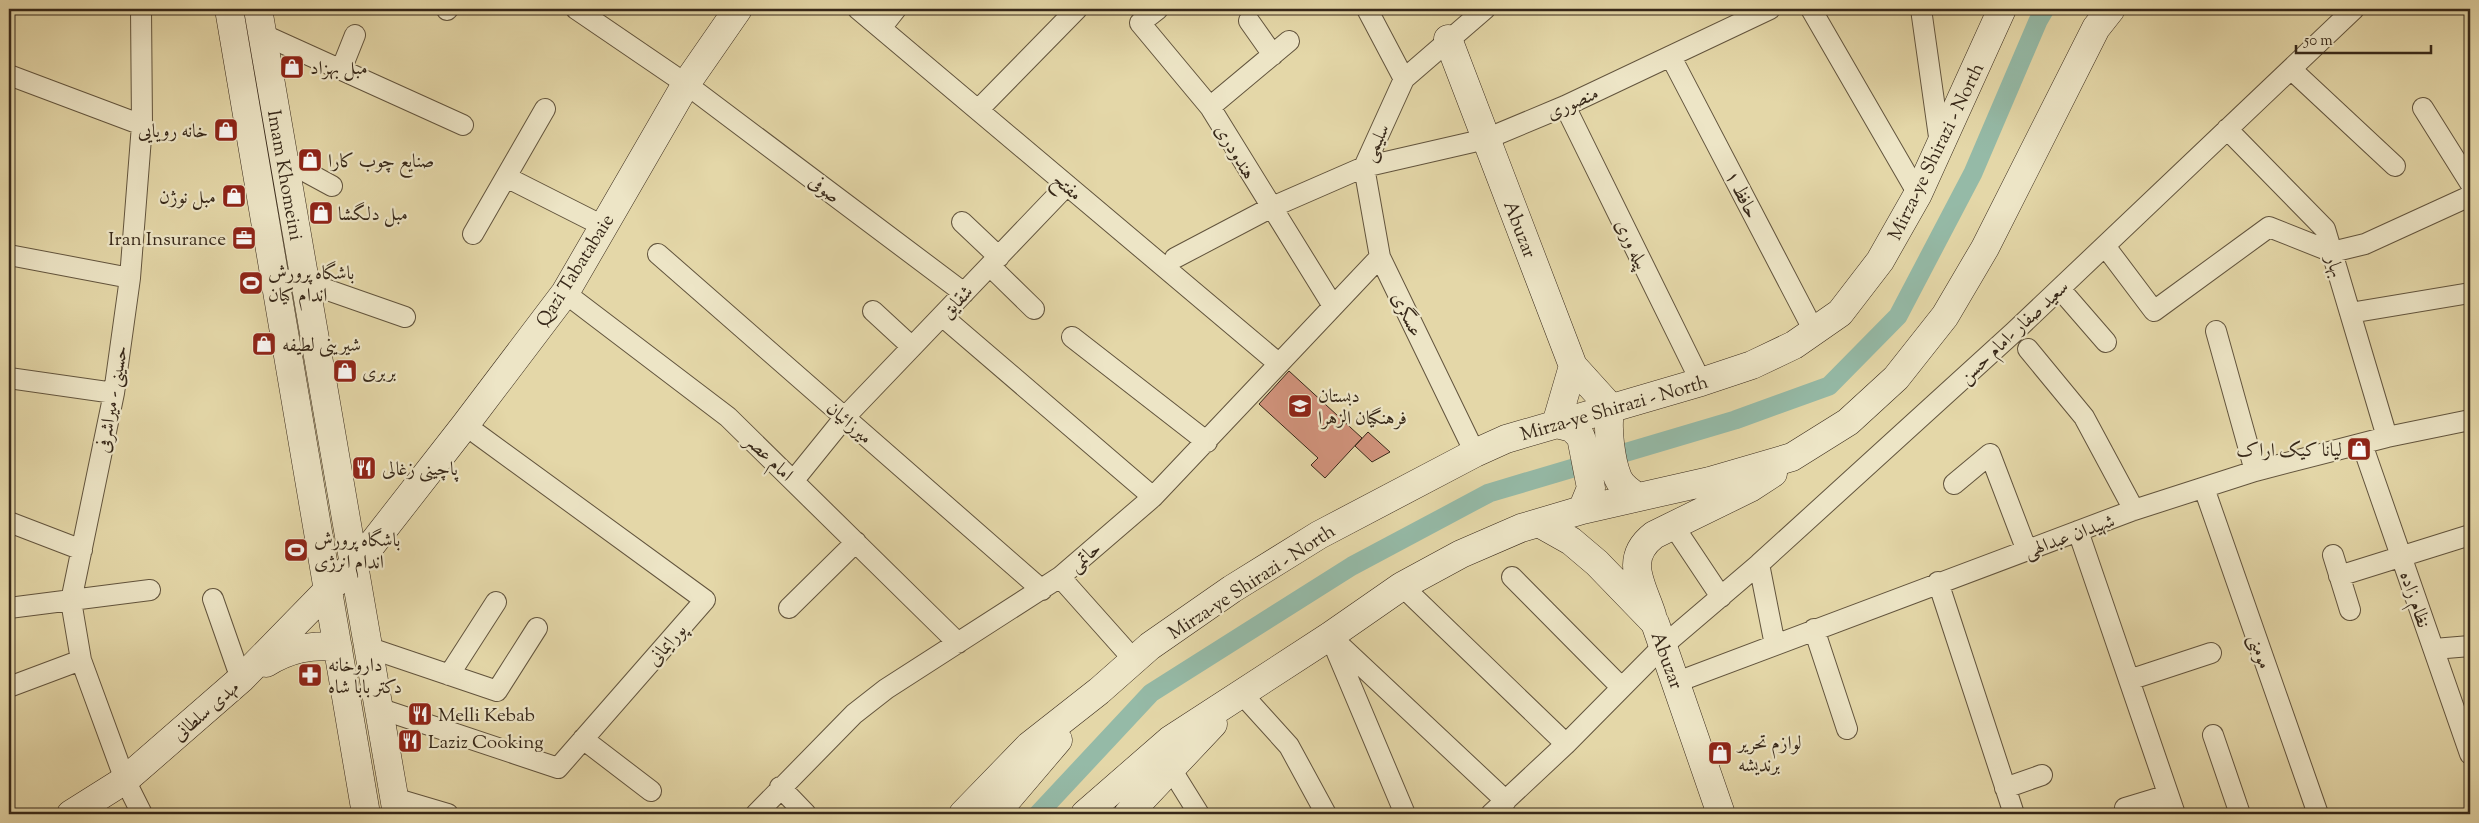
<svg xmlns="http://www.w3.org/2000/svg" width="2479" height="823" viewBox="0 0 2479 823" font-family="'Sorts Mill Goudy',Amiri,serif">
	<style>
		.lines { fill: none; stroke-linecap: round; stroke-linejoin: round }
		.canal { stroke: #95baa7; stroke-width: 19 }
		.building { fill: #d1937c; stroke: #372819 }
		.street-casing { stroke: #62543d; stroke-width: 22 }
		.secondary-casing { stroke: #372819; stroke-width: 29 }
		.street { stroke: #ede5c6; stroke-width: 20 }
		.secondary { stroke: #ede5c6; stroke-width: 28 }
		.labels { text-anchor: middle; stroke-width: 4.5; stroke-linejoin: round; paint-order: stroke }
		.poi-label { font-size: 19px; fill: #372819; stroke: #ede5c6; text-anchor: start }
		.street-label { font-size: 19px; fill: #372819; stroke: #ede5c6 }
	</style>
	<rect width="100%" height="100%" fill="#e4d7a8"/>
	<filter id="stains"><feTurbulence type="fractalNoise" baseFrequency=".004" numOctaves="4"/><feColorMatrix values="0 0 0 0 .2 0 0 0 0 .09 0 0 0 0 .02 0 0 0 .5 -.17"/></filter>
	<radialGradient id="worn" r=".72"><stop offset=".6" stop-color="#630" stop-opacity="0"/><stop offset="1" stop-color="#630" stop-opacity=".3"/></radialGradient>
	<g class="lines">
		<path class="canal" d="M1038,814l113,-121 201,-127 137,-73 246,-73 94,-34 69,-70 75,-143 65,-152 7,-12"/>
	</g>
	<path class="building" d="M1289,371l73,67 -37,40 -14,-13 7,-7 -59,-54z
		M1368,432l22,20 -18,10 -17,-16z"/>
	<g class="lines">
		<defs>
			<path id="street" d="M141,9l1,116 -12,153 -16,115 -43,208 10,59 44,120 17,34
				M576,9l110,75 278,209
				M858,9l420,354
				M1158,9l-18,14 70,84 123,199
				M1367,9l37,70
				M1811,9l107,185
				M1921,9l19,135
				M447,10l1,-1
				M1249,21l24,34
				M881,28l15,-19
				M262,34l201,91
				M1671,57l143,274
				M2291,69l104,97
				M341,70l14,-35
				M9,75l133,50
				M1565,106l136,276
				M1210,107l79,-66
				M2423,108l47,75
				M978,110l99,-101
				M2227,129l98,100 62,208
				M284,160l48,26
				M506,177l97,49
				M962,222l37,35
				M473,234l72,-125
				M2105,246l49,65 115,-84 63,25 33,-8 105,-48
				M658,254l384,336
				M9,255l121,23
				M1175,258l95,-50 94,-41 40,-88 81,-70
				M990,266l44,43
				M275,278l30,4 100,35
				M2060,289l46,53
				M565,293l163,124 230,226
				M873,311l39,36
				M2350,313l120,-20
				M942,316l211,181
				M2216,331l39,140
				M1072,337l135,105
				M2028,349l56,68 50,93
				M9,378l105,15
				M2362,444l108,310
				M1475,453l-95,-196 -16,-90 122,-28 79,-33 205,-97
				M794,480l51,-63 222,-232
				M1954,484l36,-30 37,97
				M2204,488l114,326
				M9,522l73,28
				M1673,525l48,72
				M2078,531l97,283
				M2333,555l17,55
				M1759,564l16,81
				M2339,576l131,-41
				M1060,577l74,83
				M1512,577l109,110
				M1938,582l76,232
				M1402,586l164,158
				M213,599l28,80
				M9,608l141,-18
				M789,608l67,-66
				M1814,629l33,100
				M1330,636l176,165
				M1333,643l72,171
				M367,647l130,44 40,-63
				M2434,649l36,-3
				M449,675l47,-73
				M2129,680l82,-27
				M1677,682l457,-172 121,-39 132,-34 83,-17
				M9,687l72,-27
				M1242,694l47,52 37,68
				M378,708l180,60 147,-168 -240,-175
				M2213,735l27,79
				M583,739l68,52
				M1171,769l28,45
				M780,787l26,27
				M2005,788l37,-13
				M394,798l54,16
				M2125,808l43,-13
				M756,814l98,-100 32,-25 174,-112 93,-80 227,-240
				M1491,814l75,-70 98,-99 95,-81 255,-232 340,-323"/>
			<path id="secondary" d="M229,9l137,805
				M258,9l139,805
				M1448,39l125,327 38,42c-5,17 0,54 7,70 4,9 12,14 20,19
				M1573,366l-17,58 16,4 9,9 10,51 -9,22
				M1539,523l32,18 26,22 58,60 66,191
				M1652,615c-10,-31 -29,-56 2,-80l96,-47 23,-15
				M266,663c23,-14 45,-19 72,-16
				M71,814l54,-34 116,-101 128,-131 96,-123 100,-132 121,-209 52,-75
				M963,814l66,-68 70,-55 51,-45 82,-57 87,-54 156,-82 31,-14 195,-57 51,-17 42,-20 46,-32 40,-52 38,-67 84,-185
				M995,814l63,-74
				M1085,814l85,-74 160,-104 72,-50 59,-32 60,-26 61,-18 128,-29 82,-24 56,-35 48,-44 49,-62 40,-68 111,-220 15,-19
				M1128,814l85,-90"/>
		</defs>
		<use href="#street" class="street-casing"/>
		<use href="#secondary" class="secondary-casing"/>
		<use href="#street" class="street"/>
		<use href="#secondary" class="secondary"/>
	</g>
	<defs>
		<symbol id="shop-square" viewBox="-11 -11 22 22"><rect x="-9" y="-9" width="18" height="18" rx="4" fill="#8f2418" stroke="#ede5c6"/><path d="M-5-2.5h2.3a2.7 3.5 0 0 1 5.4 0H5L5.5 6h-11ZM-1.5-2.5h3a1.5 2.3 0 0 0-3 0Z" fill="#fff"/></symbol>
		<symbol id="office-square" viewBox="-11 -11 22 22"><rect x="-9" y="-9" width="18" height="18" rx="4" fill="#8f2418" stroke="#ede5c6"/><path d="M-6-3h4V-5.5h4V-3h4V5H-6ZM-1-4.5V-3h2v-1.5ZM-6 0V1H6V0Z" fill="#fff"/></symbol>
		<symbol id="stadium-square" viewBox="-11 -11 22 22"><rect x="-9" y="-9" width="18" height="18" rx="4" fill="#8f2418" stroke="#ede5c6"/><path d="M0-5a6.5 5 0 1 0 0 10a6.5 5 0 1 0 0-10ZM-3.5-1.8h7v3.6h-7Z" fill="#fff"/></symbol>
		<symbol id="school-square" viewBox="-11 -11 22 22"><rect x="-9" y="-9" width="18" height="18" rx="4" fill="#8f2418" stroke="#ede5c6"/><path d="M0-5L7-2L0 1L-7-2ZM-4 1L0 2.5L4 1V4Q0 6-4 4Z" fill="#fff"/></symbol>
		<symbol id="restaurant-square" viewBox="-11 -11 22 22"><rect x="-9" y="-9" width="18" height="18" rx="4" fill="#8f2418" stroke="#ede5c6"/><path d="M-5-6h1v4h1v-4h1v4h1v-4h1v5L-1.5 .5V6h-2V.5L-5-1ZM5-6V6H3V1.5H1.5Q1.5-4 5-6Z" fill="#fff"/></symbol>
		<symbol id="pharmacy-square" viewBox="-11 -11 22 22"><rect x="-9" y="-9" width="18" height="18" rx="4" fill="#8f2418" stroke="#ede5c6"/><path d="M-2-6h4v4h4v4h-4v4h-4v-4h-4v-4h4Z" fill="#fff"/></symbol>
	</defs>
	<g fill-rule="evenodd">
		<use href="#shop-square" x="278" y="53" width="28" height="28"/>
		<use href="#shop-square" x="212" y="116" width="28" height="28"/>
		<use href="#shop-square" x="296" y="146" width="28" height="28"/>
		<use href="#shop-square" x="220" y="182" width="28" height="28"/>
		<use href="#shop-square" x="307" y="199" width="28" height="28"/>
		<use href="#office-square" x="230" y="224" width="28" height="28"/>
		<use href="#stadium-square" x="237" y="269" width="28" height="28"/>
		<use href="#shop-square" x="250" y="330" width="28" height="28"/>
		<use href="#shop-square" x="331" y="357" width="28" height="28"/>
		<use href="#school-square" x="1286" y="392" width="28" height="28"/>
		<use href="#shop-square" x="2345" y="435" width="28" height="28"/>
		<use href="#restaurant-square" x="350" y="454" width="28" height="28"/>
		<use href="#stadium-square" x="282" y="536" width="28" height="28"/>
		<use href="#pharmacy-square" x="296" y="661" width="28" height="28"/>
		<use href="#restaurant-square" x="406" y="700" width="28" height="28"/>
		<use href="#restaurant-square" x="396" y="727" width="28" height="28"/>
		<use href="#shop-square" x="1706" y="739" width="28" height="28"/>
	</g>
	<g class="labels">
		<g class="poi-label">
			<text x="310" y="74">مبل بهزاد</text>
			<text x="208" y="137" text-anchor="end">خانه رویایی</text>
			<text x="328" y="167">صنایع چوب کارا</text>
			<text x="216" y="203" text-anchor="end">مبل نوژن</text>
			<text x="338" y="220">مبل دلگشا</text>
			<text x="226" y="245" text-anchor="end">Iran Insurance</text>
			<text x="268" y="279">باشگاه پرورش<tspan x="268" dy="22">اندام کیان</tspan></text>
			<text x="282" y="351">شیرینی لطیفه</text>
			<text x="362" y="378">بربری</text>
			<text x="1318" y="402">دبستان<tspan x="1318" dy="22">فرهنگیان الزهرا</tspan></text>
			<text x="2342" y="456" text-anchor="end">لیانا کیک اراک</text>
			<text x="382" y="475">پاچینی زغالی</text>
			<text x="314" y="546">باشگاه پرورش<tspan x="314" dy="22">اندام انرژی</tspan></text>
			<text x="328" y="671">داروخانه<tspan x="328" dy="22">دکتر بابا شاه</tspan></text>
			<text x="438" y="721">Melli Kebab</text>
			<text x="428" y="748">Laziz Cooking</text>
			<text x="1738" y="749">لوازم تحریر<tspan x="1738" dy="22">برندیشه</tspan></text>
		</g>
		<g class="street-label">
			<text transform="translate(1572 102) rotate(-24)" y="7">منصوری</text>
			<text transform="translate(1375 142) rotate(-64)" y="7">سلیمی</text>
			<text transform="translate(1236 151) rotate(59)" y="7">هندودری</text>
			<text transform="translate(1935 151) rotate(-64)" y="7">Mirza-ye Shirazi - North</text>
			<text transform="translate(286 175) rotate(80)" y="7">Imam Khomeini</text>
			<text transform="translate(1068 186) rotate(40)" y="7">مفتح</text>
			<text transform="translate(825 188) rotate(37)" y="7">صوفی</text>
			<text transform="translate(1743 194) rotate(63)" y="7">حافظ ۱</text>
			<text transform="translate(1521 229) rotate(69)" y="7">Abuzar</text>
			<text transform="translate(1633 244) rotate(64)" y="7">پیله وری</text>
			<text transform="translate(2336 266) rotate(73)" y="7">بهار</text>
			<text transform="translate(574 270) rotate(-58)" y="7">Qazi Tabatabaie</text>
			<text transform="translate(956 301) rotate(-46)" y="7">شقایق</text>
			<text transform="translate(1408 314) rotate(64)" y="7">عسگری</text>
			<text transform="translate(2013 331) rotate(-43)" y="7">سعید صفار -امام حسن</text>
			<text transform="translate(111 399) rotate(-80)" y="7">حسینی - میراشرفی</text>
			<text transform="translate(1614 407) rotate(-16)" y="7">Mirza-ye Shirazi - North</text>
			<text transform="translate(850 422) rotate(41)" y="7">میرزائیان</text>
			<text transform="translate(770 457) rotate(44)" y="7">امام عصر</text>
			<text transform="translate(2069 535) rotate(-20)" y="7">شهیدان عبدالهی</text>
			<text transform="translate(1084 556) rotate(-41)" y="7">حاتمی</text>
			<text transform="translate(1251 581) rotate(-33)" y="7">Mirza-ye Shirazi - North</text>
			<text transform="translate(2416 599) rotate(71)" y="7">نظام زاده</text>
			<text transform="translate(666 644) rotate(-49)" y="7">پورایمانی</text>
			<text transform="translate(2261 651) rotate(71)" y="7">مومنی</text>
			<text transform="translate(1668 660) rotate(70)" y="7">Abuzar</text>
			<text transform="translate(205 710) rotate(-41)" y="7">مهدی سلطانی</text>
		</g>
	</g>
	<rect width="2479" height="823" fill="none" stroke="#e4d7a8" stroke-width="30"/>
	<rect x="10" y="10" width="2459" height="803" fill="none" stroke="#372819" stroke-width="2.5"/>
	<rect x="15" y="15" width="2449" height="793" fill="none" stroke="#372819"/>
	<path d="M2296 45v8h135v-8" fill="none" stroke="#372819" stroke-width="2.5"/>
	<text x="2304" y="45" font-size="15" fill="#372819" stroke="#ede5c6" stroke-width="4" paint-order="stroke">50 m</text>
	<rect width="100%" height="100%" filter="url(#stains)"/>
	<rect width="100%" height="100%" fill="url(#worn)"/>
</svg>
